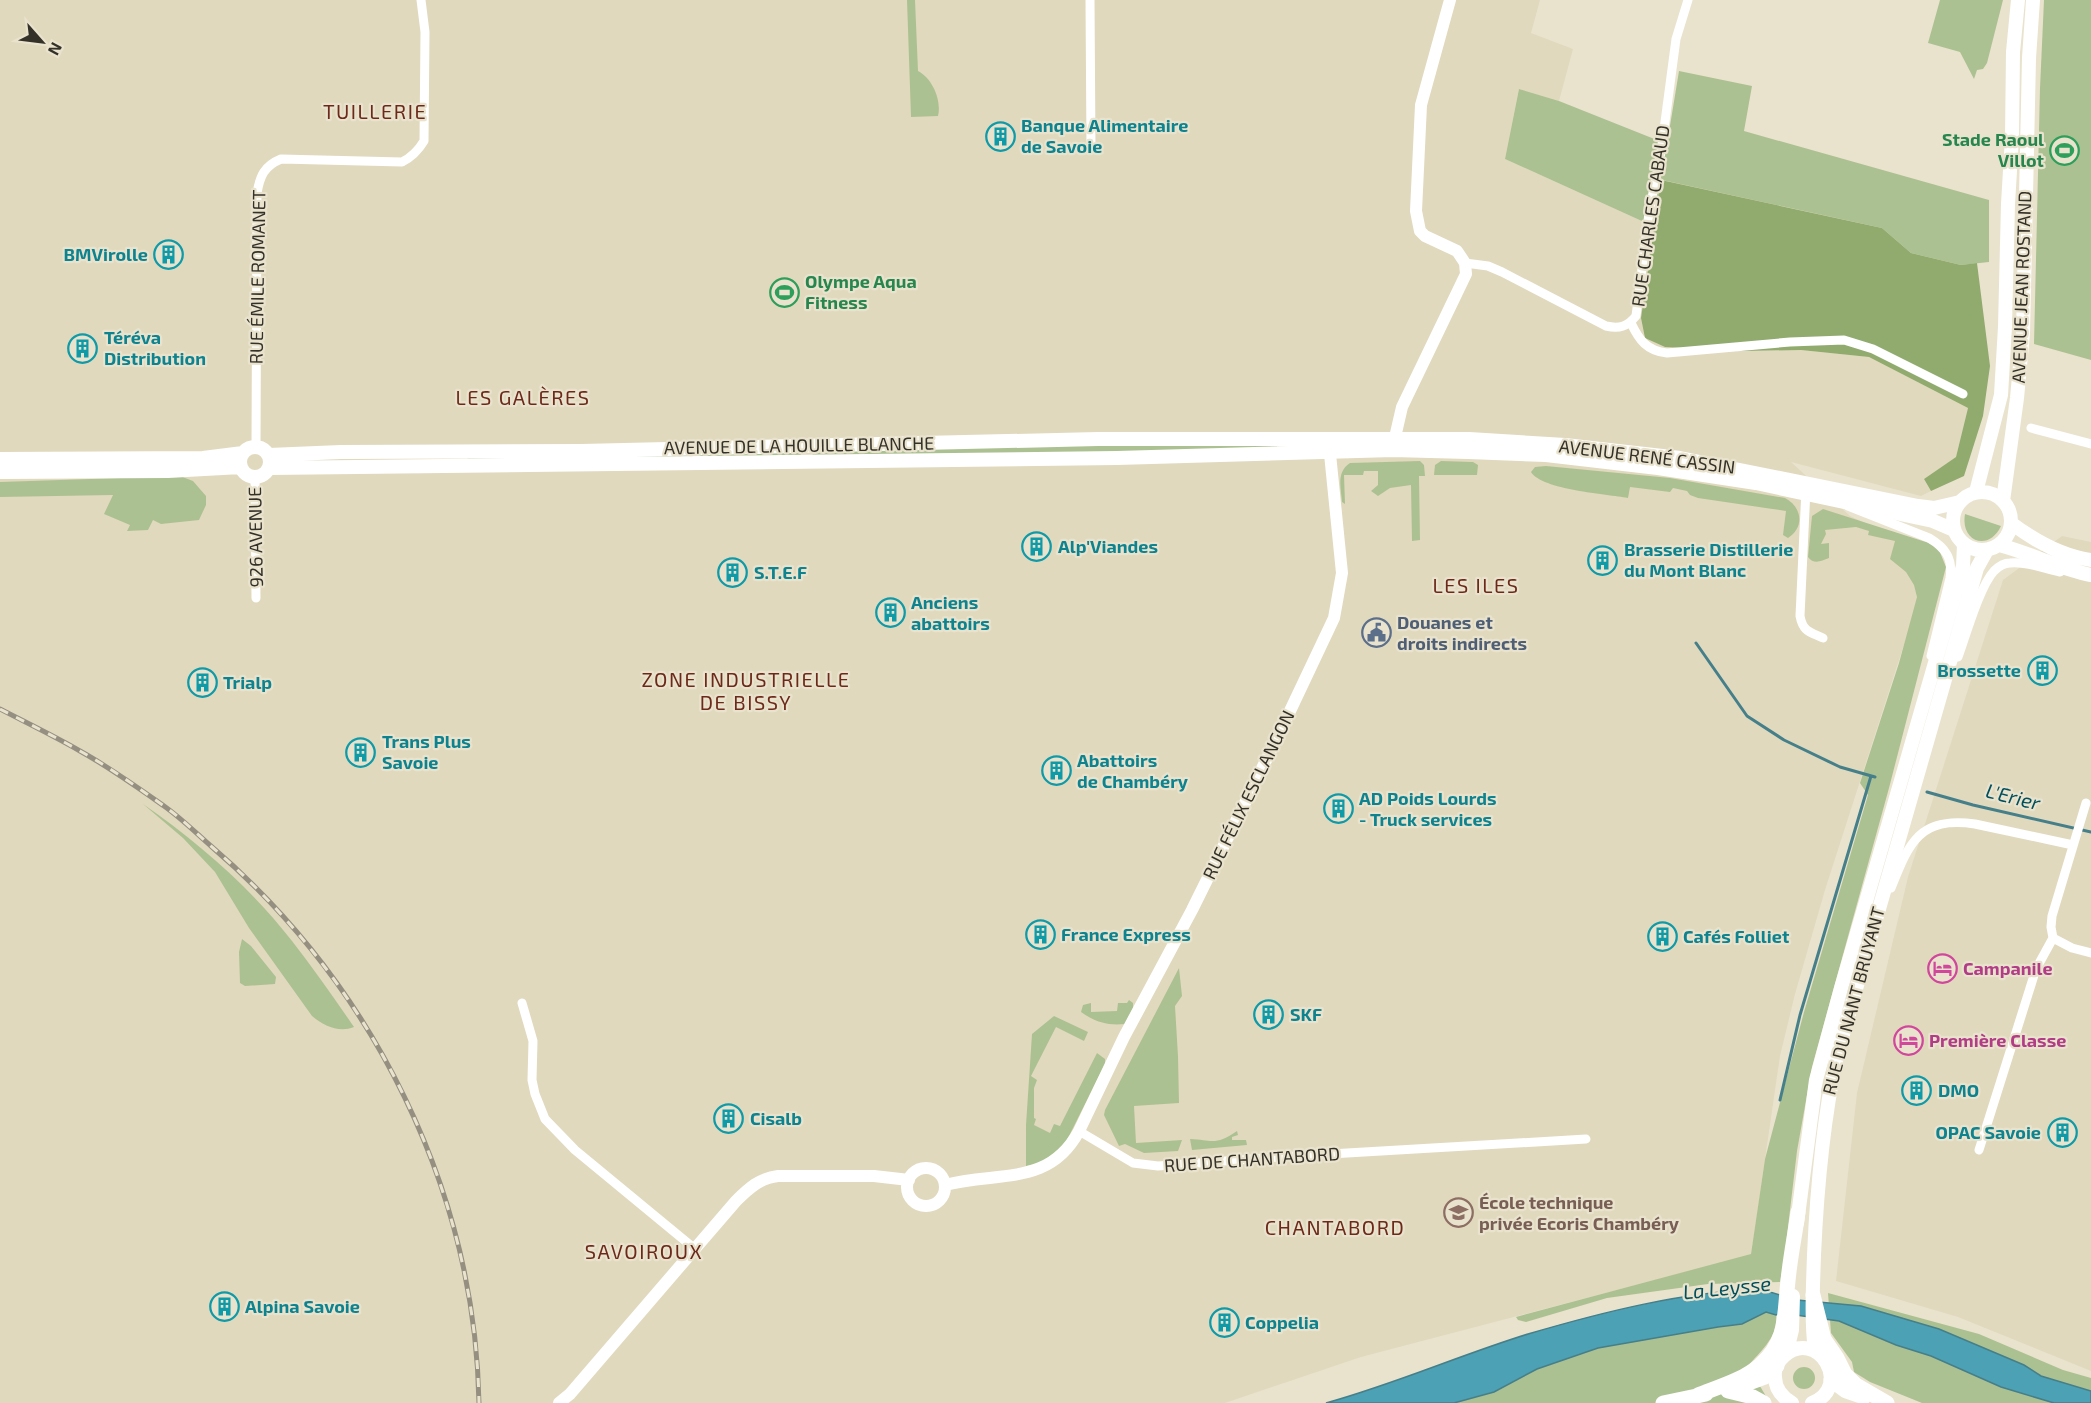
<svg xmlns="http://www.w3.org/2000/svg" width="2091" height="1403" viewBox="0 0 2091 1403" font-family="'Exo 2',sans-serif">
	<style>
		.built { fill: #e1d9bd }
		.green { fill: #acc191 }
		.forest { fill: #91ab6f }
		.water { fill: #4ca1b4; stroke: #457f8a; stroke-width: 1.5 }
		.lines { fill: none; stroke-linecap: round; stroke-linejoin: round }
		.stream { stroke: #457f8a; stroke-width: 3 }
		.minor { stroke: #fff; stroke-width: 9 }
		.tertiary { stroke: #fff; stroke-width: 12 }
		.secondary { stroke: #fff; stroke-width: 14 }
		.trunk { stroke: #fff; stroke-width: 15 }
		.rail-casing { stroke: #948f80; stroke-width: 5 }
		.rail { stroke: #e9e3ce; stroke-width: 3; stroke-dasharray: 9; stroke-linecap: butt }
		.labels { text-anchor: middle; stroke-width: 4.5; stroke-linejoin: round; paint-order: stroke }
		.culture-label { font-size: 18px; font-weight: bold; fill: #0d838f; stroke: #e9e3ce; text-anchor: start }
		.leisure-label { font-size: 18px; font-weight: bold; fill: #27864d; stroke: #e9e3ce; text-anchor: end }
		.street-label { font-size: 18px; fill: #343129; stroke: #e9e3ce }
		.service-label { font-size: 18px; font-weight: bold; fill: #4e5e75; stroke: #e9e3ce; text-anchor: start }
		.hotel-label { font-size: 18px; font-weight: bold; fill: #b23c85; stroke: #e9e3ce; text-anchor: start }
		.education-label { font-size: 18px; font-weight: bold; fill: #785e54; stroke: #e9e3ce; text-anchor: start }
		.neighbourhood-label { font-size: 20px; letter-spacing: 1.5px; fill: #6c2818; stroke: #e9e3ce }
		.water-label { font-size: 20px; font-style: italic; fill: #004f5d; stroke: #e9e3ce }
	</style>
	<rect width="100%" height="100%" fill="#e9e3ce"/>
	<path class="built" d="M0,0h1540l-9,33 42,16 -14,52 -40,-12 -14,70 150,68 -14,91 4,20 20,9 78,4 58,-1 68,7 99,51 -12,49 -32,22 7,12 -10,5 -130,-34 59,54 58,27 10,41 -1,20 -92,286 -30,104 -15,62 -29,199 -390,102 -136,46h-1225z
		M2062,536l29,6v829l-133,-54 -122,-36 21,-188 51,-216 95,-297z"/>
	<path class="green" d="M907,0h8l3,71c14,7 24,29 20,45l-27,1z
		M1940,0h63l-16,63 -4,6 -6,1 -3,9 -14,-27 -32,-9z
		M2044,0h47v360l-57,-16 6,-256z
		M1679,71l73,15 -8,45 245,69v62l-28,3 -50,-12 -29,-25 -220,-48 -7,47 -150,-68 14,-70 40,12 108,43z
		M1277,443v8l-464,4 -1,-2 3,-2 41,-4z
		M801,452v3l-6,1 -331,5 6,-4z
		M1420,461l4,4 1,11h-6l1,64 -8,1 -1,-56 -21,3 -12,8 -7,-5 7,-6v-14h-14l-1,4h-19l1,29 -3,-2c-1,-14 -6,-30 8,-39z
		M1441,461l32,1 5,3 -1,10h-43l1,-10z
		M1546,466l124,12 115,20c17,9 20,29 3,40l-5,-3 3,-24 -88,-13 -8,-3 -3,-4 -14,-3 -3,4 -40,-5 -2,11c-21,-4 -86,-8 -97,-26l4,-5z
		M180,476l13,5 13,15v9l-7,15 -38,4 -8,-4 -5,10 -21,1 3,-6 -26,-11 9,-19 -113,2v-15z
		M1823,509l109,35 7,6 7,17 -57,221 -77,279 -15,84 -13,110 -4,21 -72,2 -101,14 -81,24 -8,-2 -2,-3 235,-63 14,-95 39,-147 64,-217 -8,-12 39,-120 18,-66 -3,-12 -8,-13 -16,-13 5,-18 -27,-6 1,-4 -13,-4 -31,3 1,4 -5,10 8,-1v15c-8,3 -15,7 -21,-1l4,-41z
		M1965,514l36,12c-12,26 -41,16 -36,-12z
		M143,804c56,39 107,83 149,137 22,28 42,57 62,86 -15,6 -30,-1 -42,-11l-63,-88 -34,-56 -32,-34z
		M242,939l9,7 25,31 -1,7 -30,2 -5,-3 -1,-31z
		M1179,968l3,28 -7,10 3,50 1,47 -45,3 2,37 46,-3 -4,11 -34,2 -19,-9 -6,2 -15,-31 1,-5z
		M1129,1000l4,3v5l-8,16c-17,2 -30,-2 -44,-12l2,-7 8,-2v9l26,-1 1,-8h9z
		M1054,1016l34,16 -4,9 -28,-14 -25,49 6,4 -3,8v30l2,1 -2,6 16,8 4,-9 6,2 37,-73 8,6v5l-40,80 -23,19 -16,3v-41l6,-91z
		M1237,1131l1,4 -6,2v3h14l1,5 -55,5 -2,-11c23,1 25,7 47,-8z
		M1828,1293l151,41 84,36 28,8v25h-169l-52,-21 -16,-10 -2,-10 -21,-29z
		M1766,1312l10,3c3,21 -15,36 -28,51l22,37h-316l40,-11 43,-23 61,-21 120,-21 24,-3z
		M1793 1378a11 11 0 1 1 22 0a11 11 0 1 1-22 0Z"/>
	<path class="forest" d="M1661,180l221,48 29,25 50,12 16,-2 13,103 -7,50 -19,60 -33,15 -7,-12 32,-22 12,-49 -99,-51 -68,-7 -58,1 -78,-4 -20,-9 -4,-20z"/>
	<path class="water" d="M1760,1289l37,11 64,6 78,23 85,36 17,11 50,15v12h-37l-53,-16 -70,-31 -35,-11 -57,-24 -58,-8 -5,2 -10,-3 -24,12 -24,3 -120,21 -61,21 -43,23 -40,11h-128c69,-19 134,-48 202,-69 75,-22 154,-42 232,-45z"/>
	<g class="lines">
		<path class="stream" d="M1696,643l51,73 37,24 56,27 35,10
			M1927,792l46,13 118,27
			M1780,1100l20,-85 71,-239"/>
		<path class="minor" d="M1090,0l1,148
			M1465,263l23,3 14,6 104,54c13,3 21,1 30,-10l13,-103 12,-61 15,-113 12,-39
			M1631,323c8,17 16,28 36,30l123,-11 54,-2 29,9 90,45
			M2031,428l60,16
			M256,446l1,-253c3,-17 7,-27 24,-34l121,3c10,-5 16,-11 22,-21l1,-109 -4,-32
			M255,477l1,121
			M1806,489l-6,127c3,16 10,16 23,22
			M1848,506l81,32c17,10 24,21 21,40l-19,78
			M1958,657c8,-22 22,-71 36,-86 4,-4 10,-8 16,-8 16,-2 35,6 50,9
			M2086,803l-34,113 -1,11 2,11 19,10 19,5
			M1891,888c18,-45 28,-72 84,-64l98,21
			M522,1003l11,38 -1,39 3,14 10,25 30,31 120,99
			M1079,1131l54,32 25,3 121,-9 307,-18
			M1979,1150l57,-181 17,-31"/>
		<path class="tertiary" d="M1393,446l9,-39 64,-133 -1,-11 -8,-12 -32,-15 -5,-5 -4,-20 5,-106 29,-105
			M907 1187a19 19 0 1 1 38 0a19 19 0 1 1-38 0Z
			M945,1185c53,-14 104,2 134,-54l45,-94 68,-127 89,-180 53,-112 8,-45 -13,-129
			M559,1403l11,-9 166,-193c13,-13 24,-23 42,-25h96l35,4"/>
		<path class="secondary" d="M240 462a15 15 0 1 1 30 0a15 15 0 1 1-30 0Z
			M269,455l72,-3 240,-1 517,-12h371l96,6 115,13 238,48 16,2 26,-6
			M0,459l203,-1 40,-5
			M269,468l848,-10 276,-8 75,2 78,3 112,13 98,15 177,38 21,9
			M0,472l168,-1 73,-4
			M1953 521a29 29 0 1 1 58 0a29 29 0 1 1-58 0Z
			M1976,492l25,-97 4,-68 3,-123 4,-67 1,-85 5,-52
			M2003,501l14,-103 6,-65 6,-275 4,-58
			M2011,523c24,18 50,33 80,37
			M1999,545c32,8 60,24 92,30
			M1797,1223l19,-143 25,-92 122,-422 1,-21
			M1815,1351c-4,-32 -2,-64 -1,-96 3,-68 9,-134 23,-200l140,-487 10,-18
			M1786,1354l6,-24 1,-34
			M1792,1403c-10,-6 -17,-14 -17,-26 -1,-8 3,-16 9,-21 33,-29 70,30 28,47"/>
		<path class="trunk" d="M1813,1295l11,44 13,19 8,16 11,11 31,18
			M1831,1380l15,11 18,6
			M1738,1387l27,-10 12,-11
			M1728,1391l25,6 11,6
			M1698,1395c20,-8 45,-15 62,-30 28,-24 24,-51 28,-84 2,-23 7,-46 10,-69
			M1663,1403l43,-9"/>
		<defs>
			<path id="rail" d="M0,709c27,14 54,27 80,42 29,16 57,36 84,55 17,12 32,27 48,41 161,138 263,343 267,556"/>
		</defs>
		<use href="#rail" class="rail-casing"/>
		<use href="#rail" class="rail"/>
	</g>
	<defs>
		<symbol id="building-ring" viewBox="-11 -11 22 22"><circle r="9.5" fill="#e9e3ce" stroke="#0f9aa8" stroke-width="1.5"/><path d="M-4-6H4V6H1V3H-1V6H-4ZM-2.5-4.3h1.7v1.8h-1.7ZM.8-4.3h1.7v1.8H.8ZM-2.5-1h1.7V.8h-1.7ZM.8-1h1.7V.8H.8Z" fill="#0f9aa8"/></symbol>
		<symbol id="stadium-ring" viewBox="-11 -11 22 22"><circle r="9.5" fill="#e9e3ce" stroke="#2e9e5b" stroke-width="1.5"/><path d="M0-5a6.5 5 0 1 0 0 10a6.5 5 0 1 0 0-10ZM-3.5-1.8h7v3.6h-7Z" fill="#2e9e5b"/></symbol>
		<symbol id="civic-ring" viewBox="-11 -11 22 22"><circle r="9.5" fill="#e9e3ce" stroke="#5c6f8a" stroke-width="1.5"/><path d="M-.6-6.5H3V-4.5H.6V-3L4-1V1h2V6H-6V1h2V-1L-.6-3ZM-1.2 2.5V6h2.4V2.5Z" fill="#5c6f8a"/></symbol>
		<symbol id="hotel-ring" viewBox="-11 -11 22 22"><circle r="9.5" fill="#e9e3ce" stroke="#d1479c" stroke-width="1.5"/><path d="M-6-4.5h1.5V1H6V5H4.5V3h-9V5H-6ZM-4 0a1.8 1.8 0 1 1 3.6 0ZM.5 0V-2.5h3Q6-2.5 6 0Z" fill="#d1479c"/></symbol>
		<symbol id="university-ring" viewBox="-11 -11 22 22"><circle r="9.5" fill="#e9e3ce" stroke="#8d6e63" stroke-width="1.5"/><path d="M0-5L7-2L0 1L-7-2ZM-4 1L0 2.5L4 1V4Q0 6-4 4Z" fill="#8d6e63"/></symbol>
	</defs>
	<g fill-rule="evenodd">
		<use href="#building-ring" x="984" y="120" width="33" height="33"/>
		<use href="#stadium-ring" x="2048" y="134" width="33" height="33"/>
		<use href="#building-ring" x="152" y="238" width="33" height="33"/>
		<use href="#stadium-ring" x="768" y="276" width="33" height="33"/>
		<use href="#building-ring" x="66" y="332" width="33" height="33"/>
		<use href="#building-ring" x="1020" y="530" width="33" height="33"/>
		<use href="#building-ring" x="1586" y="544" width="33" height="33"/>
		<use href="#building-ring" x="716" y="556" width="33" height="33"/>
		<use href="#building-ring" x="874" y="596" width="33" height="33"/>
		<use href="#civic-ring" x="1360" y="616" width="33" height="33"/>
		<use href="#building-ring" x="2026" y="654" width="33" height="33"/>
		<use href="#building-ring" x="186" y="666" width="33" height="33"/>
		<use href="#building-ring" x="344" y="736" width="33" height="33"/>
		<use href="#building-ring" x="1040" y="754" width="33" height="33"/>
		<use href="#building-ring" x="1322" y="792" width="33" height="33"/>
		<use href="#building-ring" x="1024" y="918" width="33" height="33"/>
		<use href="#building-ring" x="1646" y="920" width="33" height="33"/>
		<use href="#hotel-ring" x="1926" y="952" width="33" height="33"/>
		<use href="#building-ring" x="1252" y="998" width="33" height="33"/>
		<use href="#hotel-ring" x="1892" y="1024" width="33" height="33"/>
		<use href="#building-ring" x="1900" y="1074" width="33" height="33"/>
		<use href="#building-ring" x="712" y="1102" width="33" height="33"/>
		<use href="#building-ring" x="2046" y="1116" width="33" height="33"/>
		<use href="#university-ring" x="1442" y="1196" width="33" height="33"/>
		<use href="#building-ring" x="208" y="1290" width="33" height="33"/>
		<use href="#building-ring" x="1208" y="1306" width="33" height="33"/>
	</g>
	<g class="labels">
		<g class="culture-label">
			<text x="1021" y="132">Banque Alimentaire<tspan x="1021" dy="21">de Savoie</tspan></text>
			<text x="148" y="261" text-anchor="end">BMVirolle</text>
			<text x="104" y="344">Téréva<tspan x="104" dy="21">Distribution</tspan></text>
			<text x="1058" y="553">Alp'Viandes</text>
			<text x="1624" y="556">Brasserie Distillerie<tspan x="1624" dy="21">du Mont Blanc</tspan></text>
			<text x="754" y="579">S.T.E.F</text>
			<text x="911" y="609">Anciens<tspan x="911" dy="21">abattoirs</tspan></text>
			<text x="2021" y="677" text-anchor="end">Brossette</text>
			<text x="223" y="689">Trialp</text>
			<text x="382" y="748">Trans Plus<tspan x="382" dy="21">Savoie</tspan></text>
			<text x="1077" y="767">Abattoirs<tspan x="1077" dy="21">de Chambéry</tspan></text>
			<text x="1359" y="805">AD Poids Lourds<tspan x="1359" dy="21">- Truck services</tspan></text>
			<text x="1061" y="941">France Express</text>
			<text x="1683" y="943">Cafés Folliet</text>
			<text x="1290" y="1021">SKF</text>
			<text x="1938" y="1097">DMO</text>
			<text x="750" y="1125">Cisalb</text>
			<text x="2041" y="1139" text-anchor="end">OPAC Savoie</text>
			<text x="245" y="1313">Alpina Savoie</text>
			<text x="1245" y="1329">Coppelia</text>
		</g>
		<g class="leisure-label">
			<text x="2044" y="146">Stade Raoul<tspan x="2044" dy="21">Villot</tspan></text>
			<text x="805" y="288" text-anchor="start">Olympe Aqua<tspan x="805" dy="21">Fitness</tspan></text>
		</g>
		<g class="street-label">
			<text transform="translate(1651 216) rotate(-82)" y="6">RUE CHARLES CABAUD</text>
			<text transform="translate(258 277) rotate(-89)" y="6">RUE ÉMILE ROMANET</text>
			<text transform="translate(2022 287) rotate(-88)" y="6">AVENUE JEAN ROSTAND</text>
			<text transform="translate(799 446) rotate(-1)" y="6">AVENUE DE LA HOUILLE BLANCHE</text>
			<text transform="translate(1647 457) rotate(7)" y="6">AVENUE RENÉ CASSIN</text>
			<text transform="translate(256 537) rotate(-91)" y="6">926 AVENUE</text>
			<text transform="translate(1249 795) rotate(-64)" y="6">RUE FÉLIX ESCLANGON</text>
			<text transform="translate(1854 1001) rotate(-75)" y="6">RUE DU NANT BRUYANT</text>
			<text transform="translate(1252 1160) rotate(-4)" y="6">RUE DE CHANTABORD</text>
		</g>
		<g class="service-label">
			<text x="1397" y="629">Douanes et<tspan x="1397" dy="21">droits indirects</tspan></text>
		</g>
		<g class="hotel-label">
			<text x="1963" y="975">Campanile</text>
			<text x="1929" y="1047">Première Classe</text>
		</g>
		<g class="education-label">
			<text x="1479" y="1209">École technique<tspan x="1479" dy="21">privée Ecoris Chambéry</tspan></text>
		</g>
		<g class="neighbourhood-label">
			<text x="375" y="119">TUILLERIE</text>
			<text x="523" y="405">LES GALÈRES</text>
			<text x="1476" y="593">LES ILES</text>
			<text x="746" y="687">ZONE INDUSTRIELLE<tspan x="746" dy="23">DE BISSY</tspan></text>
			<text x="1335" y="1235">CHANTABORD</text>
			<text x="644" y="1259">SAVOIROUX</text>
		</g>
		<g class="water-label">
			<text transform="translate(2013 797) rotate(14)" y="7">L'Erier</text>
			<text transform="translate(1727 1288) rotate(-6)" y="7">La Leysse</text>
		</g>
	</g>
	<g transform="translate(42 42) rotate(118)" stroke="#e9e3ce" stroke-width="4.5" paint-order="stroke">
	<path d="M0-4.5L10 22L0 15L-10 22Z" fill="#343129"/>
	<text y="-9" font-size="16" font-weight="bold" text-anchor="middle" fill="#343129">N</text>
	</g>
</svg>
